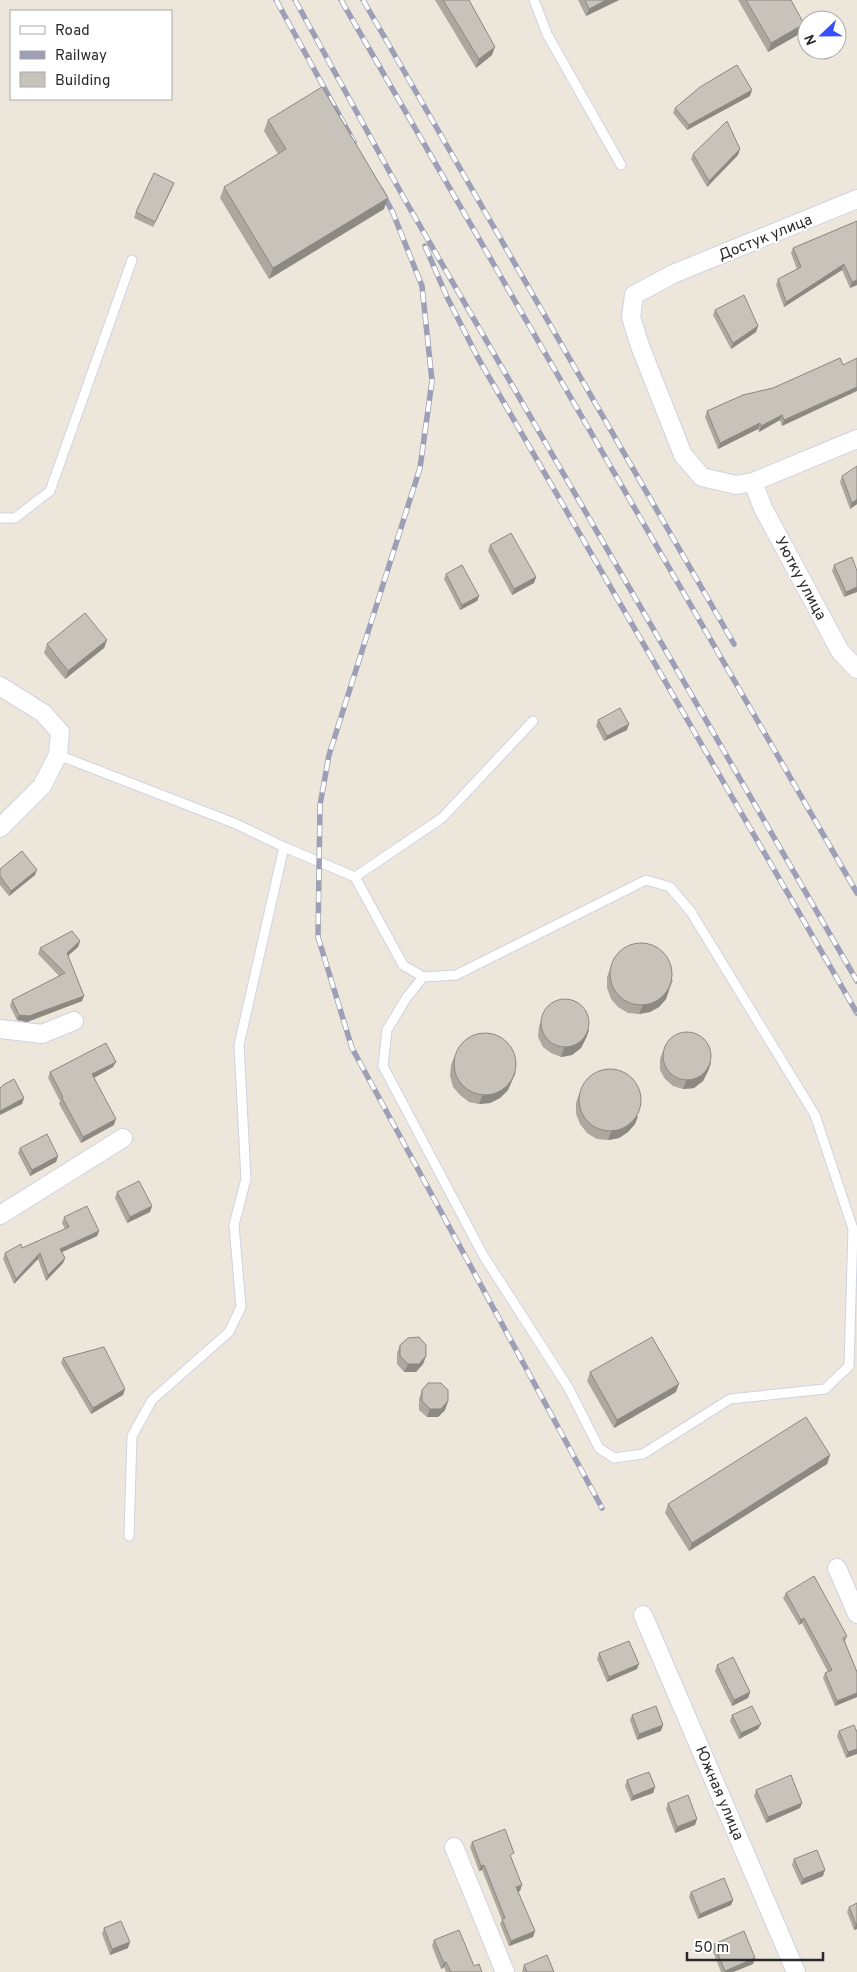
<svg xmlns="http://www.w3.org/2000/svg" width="857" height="1972" viewBox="0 0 857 1972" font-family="Overpass,sans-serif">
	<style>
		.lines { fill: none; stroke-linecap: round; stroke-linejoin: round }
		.service-casing { stroke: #d0d2e4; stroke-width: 11 }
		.minor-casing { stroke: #d0d2e4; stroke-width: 20 }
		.service { stroke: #fff; stroke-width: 9 }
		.minor { stroke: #fff; stroke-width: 18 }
		.rail-casing { stroke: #9d9fb6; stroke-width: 5.5 }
		.rail { stroke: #fff; stroke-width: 4; stroke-dasharray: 11; stroke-linecap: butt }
		.wall { fill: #aca8a0 }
		.shaded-wall { fill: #8c8882 }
		.building { fill: #c8c3ba; stroke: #8c8882 }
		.labels { text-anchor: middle; stroke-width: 4; stroke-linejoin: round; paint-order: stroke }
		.street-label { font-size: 15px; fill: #2a2a2a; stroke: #fff }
	</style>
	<rect width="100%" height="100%" fill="#ede6db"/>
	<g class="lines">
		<defs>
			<path id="service" d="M534,0l13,34 74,131
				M0,518h15l35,-27 82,-231
				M58,755l176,68 50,24 71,30 87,-59 91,-97
				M355,877l48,88 20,12 33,-2 190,-95 24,7 21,25 124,203 38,114 -4,137 -24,23 -95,10 -87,55 -29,4 -15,-10 -31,-61 -85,-132 -100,-189 4,-36 20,-33 16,-20
				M129,1536l3,-100 20,-36 77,-68 12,-25 -7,-82 12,-46 -7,-134 45,-198"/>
			<path id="minor" d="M857,199l-184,75 -39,21 -3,22 9,29 43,109 19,22 34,8 17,-3 104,-43
				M753,482l10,26 77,143 17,18
				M0,686l43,27 17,19 -2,23 -16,31 -42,42
				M0,1029l42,5 32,-13
				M0,1215l123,-77
				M837,1568l20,46
				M643,1615l153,357
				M454,1847l51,125"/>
		</defs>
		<use href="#service" class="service-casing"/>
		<use href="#minor" class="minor-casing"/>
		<use href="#service" class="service"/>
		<use href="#minor" class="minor"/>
		<defs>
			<path id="rail" d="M276,0l78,142
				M295,0l110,200 452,781
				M341,0l516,893
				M363,0l371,644
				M381,190l12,23 29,73 10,95 -12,87 -91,287 -9,50 -2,132 34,111 250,460
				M425,246l22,51 31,61 379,655"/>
		</defs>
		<use href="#rail" class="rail-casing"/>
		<use href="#rail" class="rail"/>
	</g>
	<path class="wall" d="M435,0h34l23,55 -16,13z
		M578,0h41l-33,16z
		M738,0h53l10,33 -33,19z
		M750,96l-63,34 -14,-17 2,-5z
		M268,120l116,89 -115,70 -49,-81 4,-11 54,-33 -14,-23z
		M693,154l45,1 -31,32 -16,-28z
		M172,188l-19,39 -19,-9 2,-6z
		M857,221v64l-7,3 -8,-18 -58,37 -8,-22 2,-6 19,-10 -6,-16 2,-5z
		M715,310l43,16 -2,6 -25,17 -18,-34z
		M840,358l-58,68 -2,-6 -21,12 -1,-3 -40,20 -13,-32 2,-6 66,-23z
		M842,476l15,28 -7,5 -10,-27z
		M490,545l46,32 -2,6 -22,12 -24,-44z
		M834,565l23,6 -13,26 -12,-26z
		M446,574l33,22 -2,5 -17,9 -16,-31z
		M107,640l-3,8 -39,31 -21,-26 3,-9z
		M598,720l29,10 -23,11 -8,-15z
		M0,869l35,6 -26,21 -9,-11z
		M80,941l-2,6 -10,9 14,45 -55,21 -10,-2 -7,-14 2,-6 47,-24 -21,-22 2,-6z
		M614,958l59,22 -7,19 -7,8 -9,5 -11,2 -11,-1 -10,-6 -7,-8 -4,-11v-11z
		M542,1018l47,12 -3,8 -5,10 -9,7 -11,2 -10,-4 -8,-6 -5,-10 1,-11z
		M663,1051l48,12 -3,8 -5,10 -9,7 -11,1 -10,-3 -8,-7 -5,-9v-11z
		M454,1057l58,23 -4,10 -8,8 -10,5 -11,1 -10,-2 -9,-7 -7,-8 -3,-11 1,-11z
		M113,1067l-19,11 20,47 -33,18 -22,-39 1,-3 -12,-23 2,-6z
		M579,1094l59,22 -3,8 -7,8 -9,6 -11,2 -11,-1 -10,-6 -7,-9 -4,-10v-11z
		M20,1148l38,8 -2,6 -26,14 -12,-23z
		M117,1192l35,14 -2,6 -23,11 -12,-25z
		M64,1217l35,14 -2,5 -35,16 3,6 -2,5 -17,18 -8,-22 -24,25 -11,-25 2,-6 17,-5 43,-19 -3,-6z
		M400,1345l26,11 -3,8 -7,8h-12l-7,-8v-11z
		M63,1358l62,31 -2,6 -32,19 -30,-51z
		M590,1372l86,20 -62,36 -27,-47z
		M422,1390l26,11 -3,9 -7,7h-11l-8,-7v-11z
		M830,1455l-3,9 -138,87 -24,-38 3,-9z
		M786,1593l61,43 -2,6 12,30v25l-22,9 -12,-28 2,-5 3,-1 -26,-49 -3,2 -16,-27z
		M599,1653l38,16 -30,13 -10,-23z
		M717,1665l33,27 -2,6 -16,8 -17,-35z
		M632,1715l29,16 -24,9 -7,-20z
		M732,1715l26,14 -19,10 -9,-18z
		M839,1731l18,1 -11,26 -9,-22z
		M627,1780l28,7 -2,6 -22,8 -6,-15z
		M756,1790l46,13 -2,5 -34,15 -12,-27z
		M668,1803l27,22 -20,8 -9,-24z
		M472,1842l40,17 8,32 -2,1 15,45 -24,9 -9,-22 2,-4 -20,-50 -3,1 -9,-24z
		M794,1859l29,17 -22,9 -9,-20z
		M691,1892l42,8 -2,5 -33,14 -9,-22z
		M857,1903v26l-3,1 -7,-18 2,-5z
		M104,1928l24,20 -18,7 -8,-21z
		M434,1940l40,26 8,6h-36l-2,-5 -3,2 -9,-23z
		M714,1944l41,14 -2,6 -20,8h-12l-9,-23z
		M524,1965l30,7h-32v-1z"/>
	<path class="shaded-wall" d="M606,0h13l-33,16 3,-7z
		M804,24l-3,9 -33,19 3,-9z
		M495,47l-3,8 -16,13 3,-9z
		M752,90l-2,6 -63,34 2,-5z
		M740,149l-2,6 -31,32 2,-6z
		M174,183l-2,5 -19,39 2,-5z
		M388,198l-4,11 -115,70 4,-11z
		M844,264l-2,6 -58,37 2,-5z
		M857,280v5l-7,3 2,-6z
		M758,326l-2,6 -25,17 2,-6z
		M857,387v4l-75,35 2,-6z
		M782,415l-2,5 -21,12 2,-6z
		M760,423l-2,6 -40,20 2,-6z
		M857,499v5l-7,5 2,-6z
		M536,577l-2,6 -22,12 2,-6z
		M857,587v5l-13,5 2,-5z
		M479,596l-2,5 -17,9 2,-5z
		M107,640l-3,8 -39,31 3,-8z
		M629,724l-2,6 -23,11 3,-5z
		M37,870l-2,5 -26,21 2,-5z
		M80,941l-2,6 -14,12 3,-6z
		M669,990l-3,9 -7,8 -9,5 -11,2 3,-8z
		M84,996l-2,5 -55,21 -10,-2 2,-5z
		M589,1030l-3,8 -5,10 -9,7 -11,2 3,-9z
		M116,1062l-3,5 -23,13 2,-6z
		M711,1063l-3,8 -5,10 -9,7 -11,1 3,-8z
		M516,1072l-8,18 -8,8 -10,5 -11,1 3,-8z
		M24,1098l-2,6 -22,11v-4z
		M638,1116l-3,8 -7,8 -9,6 -11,2 3,-8z
		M116,1119l-2,6 -33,18 2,-6z
		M58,1156l-2,6 -26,14 2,-6z
		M152,1206l-2,6 -23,11 3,-6z
		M99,1231l-2,5 -39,18 2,-5z
		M40,1253l-2,6 -24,25 2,-5z
		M65,1258l-2,5 -17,18 2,-6z
		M426,1356l-3,8 -7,8h-12l4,-8z
		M679,1384l-3,8 -62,36 3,-8z
		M125,1389l-2,6 -32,19 2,-6z
		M448,1401l-3,9 -7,7h-11l3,-8z
		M830,1455l-3,9 -138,87 3,-8z
		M804,1618l-2,5 -3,2 2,-5z
		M639,1664l-2,5 -30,13 2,-5z
		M750,1692l-2,6 -16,8 2,-6z
		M857,1693v4l-22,9 2,-5z
		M761,1724l-3,5 -19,10 2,-6z
		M663,1725l-2,6 -24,9 2,-6z
		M857,1749v5l-11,4 2,-6z
		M655,1787l-2,6 -22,8 2,-5z
		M802,1803l-2,5 -34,15 2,-6z
		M697,1819l-2,6 -20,8 2,-6z
		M484,1865l-2,5 -3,1 2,-5z
		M825,1870l-2,6 -22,9 2,-6z
		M522,1885l-2,6 -6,2 2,-6z
		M733,1900l-2,5 -33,14 2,-5z
		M856,1924h1v5l-3,1z
		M535,1931l-2,6 -24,9 2,-5z
		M130,1942l-2,6 -18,7 2,-6z
		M755,1958l-2,6 -20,8h-8v-1z
		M446,1962l-2,5 -3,2 3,-6z"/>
	<path class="building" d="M443,0h26l26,47 -16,12z
		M585,0h21l-17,9z
		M746,0h45l13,24 -33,19z
		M737,65l15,25 -63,35 -14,-17 25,-21z
		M322,87l66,111 -115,70 -49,-81 62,-38 -18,-29z
		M727,121l13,28 -31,32 -16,-27z
		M154,173l20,10 -19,39 -19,-10z
		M857,221v59l-5,2 -8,-18 -58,38 -8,-23 23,-12 -8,-19z
		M744,295l14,31 -25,17 -18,-33z
		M840,358l3,7 14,-7v29l-73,33 -2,-5 -21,11 -1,-3 -40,20 -13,-32 36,-16 30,-7z
		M857,466v33l-5,4 -10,-27z
		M511,533l25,44 -22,12 -24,-44z
		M852,557l5,14v16l-11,5 -12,-27z
		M462,565l17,31 -17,9 -16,-31z
		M85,613l22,27 -39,31 -21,-27z
		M620,708l9,16 -22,12 -9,-16z
		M22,851l15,19 -26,21 -11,-15v-7z
		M72,931l8,10 -13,12 17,43 -55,20 -10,-1 -7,-15 53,-27 -25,-25z
		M610 974a31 31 0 1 1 62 0a31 31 0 1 1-62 0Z
		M541 1023a24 24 0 1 1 48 0a24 24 0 1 1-48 0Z
		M663 1056a24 24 0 1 1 48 0a24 24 0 1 1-48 0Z
		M454 1064a31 31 0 1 1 62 0a31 31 0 1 1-62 0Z
		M106,1043l10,19 -24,12 24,45 -33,18 -21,-39 1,-1 -13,-25z
		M579 1100a31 31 0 1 1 62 0a31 31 0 1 1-62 0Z
		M14,1079l10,19 -24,13v-23l3,-3z
		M47,1134l11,22 -26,14 -12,-22z
		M139,1181l13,25 -22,11 -13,-25z
		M87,1206l12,25 -39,18 5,9 -17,17 -8,-22 -24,26 -11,-26 16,-9 1,4 47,-21 -5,-10z
		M419,1337l7,8v11l-7,8h-11l-8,-8v-11l8,-7z
		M652,1337l27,47 -62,36 -27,-48z
		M104,1347l21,42 -32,19 -30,-50z
		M428,1383h13l7,7v11l-7,8h-11l-8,-8v-11z
		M806,1417l24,38 -138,88 -24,-39z
		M814,1576l33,60 -4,2 14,34v21l-20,8 -12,-28 7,-3 -28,-52 -3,2 -15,-27z
		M629,1641l10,23 -30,13 -10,-24z
		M733,1657l17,35 -16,8 -17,-35z
		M656,1706l7,19 -24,9 -7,-19z
		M752,1706l9,18 -20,9 -9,-18z
		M854,1725l3,7v17l-9,3 -9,-21z
		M649,1772l6,15 -22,9 -6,-16z
		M791,1775l11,28 -34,14 -12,-27z
		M688,1795l9,24 -20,8 -9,-24z
		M505,1829l9,24 -4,2 12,30 -6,2 19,44 -24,10 -9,-22 3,-1 -21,-53 -3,1 -9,-24z
		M817,1850l8,20 -22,9 -9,-20z
		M724,1878l9,22 -33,14 -9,-22z
		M857,1903v21h-1l-7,-17z
		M121,1921l9,21 -18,7 -8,-21z
		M459,1930l15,36 5,-2 3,8h-31l-5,-10 -2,1 -10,-23z
		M744,1931l11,27 -30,13 -11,-27z
		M547,1955l7,17h-27l-3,-7z"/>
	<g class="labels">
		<g class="street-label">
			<text transform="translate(765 237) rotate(-22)" y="5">Достук улица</text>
			<text transform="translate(801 578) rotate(62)" y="5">Уютку улица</text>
			<text transform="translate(720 1793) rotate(67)" y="5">Южная улица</text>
		</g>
	</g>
	<rect x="10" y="10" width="162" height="90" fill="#ffffff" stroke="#aaaaaa"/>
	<rect x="20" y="26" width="25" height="8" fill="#ffffff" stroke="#aaaaaa"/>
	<text x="55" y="35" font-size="15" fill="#2a2a2a">Road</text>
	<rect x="20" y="51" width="25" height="8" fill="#9d9fb6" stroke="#aaaaaa"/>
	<text x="55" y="60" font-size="15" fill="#2a2a2a">Railway</text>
	<rect x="20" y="72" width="25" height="15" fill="#c8c3ba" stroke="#aaaaaa"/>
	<text x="55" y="85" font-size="15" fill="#2a2a2a">Building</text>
	<g transform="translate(822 35) rotate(248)"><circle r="24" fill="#ffffff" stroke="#aaaaaa"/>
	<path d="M0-4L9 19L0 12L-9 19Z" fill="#364fff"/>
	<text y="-8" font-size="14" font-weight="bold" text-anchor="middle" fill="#2a2a2a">N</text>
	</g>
	<path d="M687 1952v8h136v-8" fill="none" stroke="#2a2a2a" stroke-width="2.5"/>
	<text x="694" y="1952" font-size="15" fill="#2a2a2a" stroke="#ffffff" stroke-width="4" paint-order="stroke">50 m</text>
</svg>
